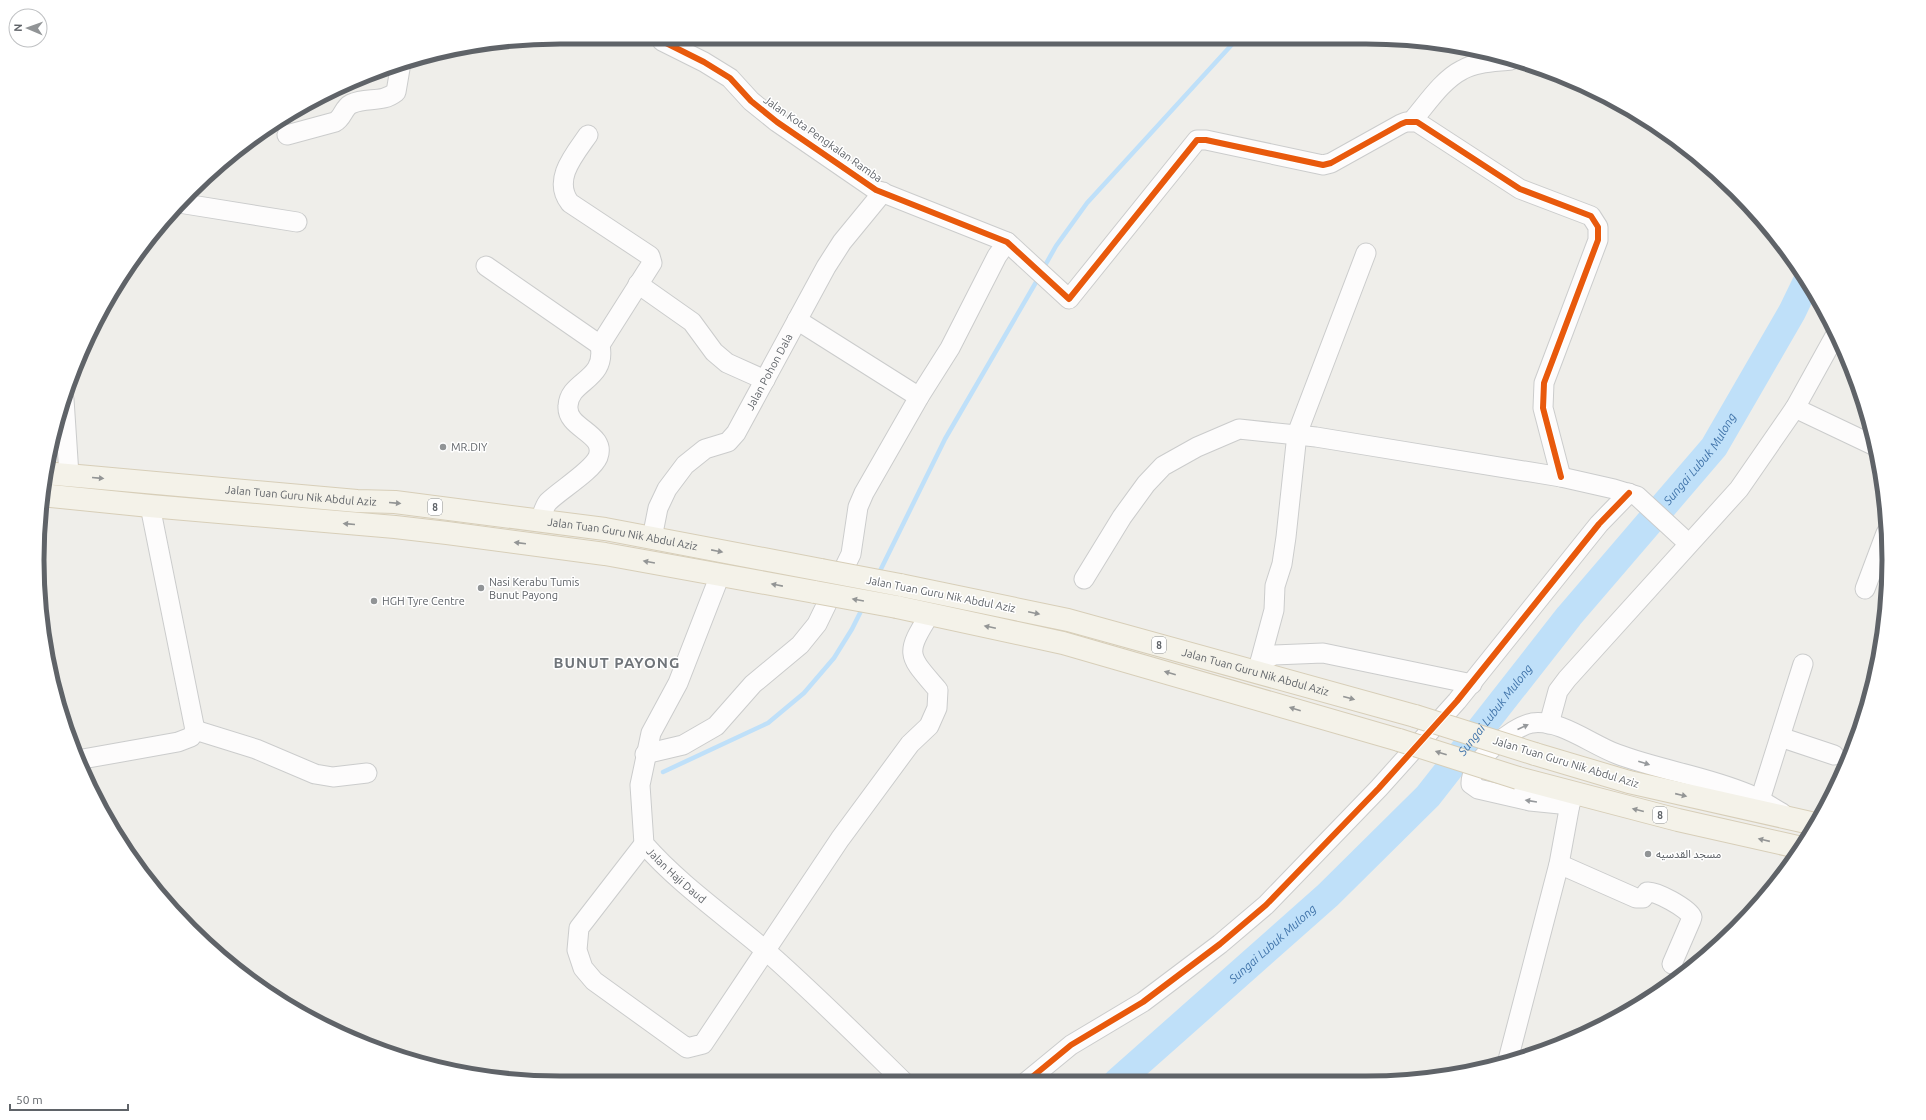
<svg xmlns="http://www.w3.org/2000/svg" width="1926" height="1120" viewBox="0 0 1926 1120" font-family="Ubuntu,'Noto Sans Arabic',sans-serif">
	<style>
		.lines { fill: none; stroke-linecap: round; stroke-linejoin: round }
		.stream { stroke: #bfe0f9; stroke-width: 4.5 }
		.river { stroke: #bfe0f9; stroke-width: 28 }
		.street-casing { stroke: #cbcccc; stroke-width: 21 }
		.primary-casing { stroke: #d7ceb8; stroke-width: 24 }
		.street { stroke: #fdfcfc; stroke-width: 19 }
		.primary { stroke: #f4f2e9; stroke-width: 22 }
		.primary-bridge-casing { stroke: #d7ceb8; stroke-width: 24; stroke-linecap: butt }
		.primary-bridge { stroke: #f4f2e9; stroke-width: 22 }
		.cycleway-casing { stroke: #fff; stroke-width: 8 }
		.cycleway { stroke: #e8590c; stroke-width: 6 }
		.oneway { fill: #939595 }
		.oneway2 { fill: #96999c }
		.poi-dot { fill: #919496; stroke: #fff; stroke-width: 1.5 }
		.labels { text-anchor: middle; stroke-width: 3; stroke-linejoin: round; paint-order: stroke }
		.shield { fill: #fff; stroke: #8f9295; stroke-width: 1 }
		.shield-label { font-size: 10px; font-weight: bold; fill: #5f6368 }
		.street-label { font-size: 11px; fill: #5f6368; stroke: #fff }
		.poi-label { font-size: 11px; fill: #5f6368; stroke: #fff; text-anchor: start }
		.water-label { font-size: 12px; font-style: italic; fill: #4174aa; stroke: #fff }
		.district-label { font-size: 15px; font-weight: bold; letter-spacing: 1px; fill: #70757a; stroke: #fff }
		.rim { fill: none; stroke: #5f6368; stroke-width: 5 }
	</style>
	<rect width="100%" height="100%" fill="#efeeea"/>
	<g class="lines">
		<path class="stream" d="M1043,269l13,-23 31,-43 150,-164
			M878,575l67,-136 94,-162
			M663,772l105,-49 36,-30 30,-35 18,-29 11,-22"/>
		<path class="river" id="s1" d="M1117,1082l211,-187 100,-99 141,-180 145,-169 78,-135 15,-31"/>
		<defs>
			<g id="street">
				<path d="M662,41l42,21 26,16 21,23 26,21 99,68 131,52 62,57 128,-159h9l117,25 8,-2 70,-39 5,-2h11l103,67 71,27 7,11v13l-54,143 -1,25 18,69"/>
				<path d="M1412,121c14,-16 30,-41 50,-51 14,-8 33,-8 49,-10"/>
				<path d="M287,135l48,-13c8,-4 8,-14 16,-18 16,-8 30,0 45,-12l5,-29"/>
				<path d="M179,203l118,19"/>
				<path d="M486,266l114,79"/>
				<path d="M638,284l54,38 22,30 13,11 38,17"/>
				<path d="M797,320l122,77"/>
				<path d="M64,399l5,76"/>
				<path d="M1795,408l80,38"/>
				<path d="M540,521c2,-6 4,-14 8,-19 12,-12 44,-31 50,-45 9,-24 -32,-28 -30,-51 1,-26 39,-25 32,-61l52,-82 -2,-7 -80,-53c-18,-23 4,-48 18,-68"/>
				<path id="s2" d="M652,538l6,-30 9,-19 18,-24 20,-16 23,-7 8,-9 90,-166 16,-25 41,-50"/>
				<path id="s3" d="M720,575l-42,108 -27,50 -11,52 4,59c35,40 80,71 121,106 48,42 93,87 139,132"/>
				<path d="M1084,579l38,-62 24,-33 17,-18 34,-19 42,-18 77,8 245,40 53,12 23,7 51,47"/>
				<path d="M1865,589l21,-56"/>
				<path d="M1260,662l14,-7 49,-2 149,31"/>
				<path d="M1257,673l17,-63 1,-24 7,-22 4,-27 11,-103 69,-181"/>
				<path d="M1549,724l9,-33 9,-12 172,-190 56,-81 41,-74"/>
				<path d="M195,730l61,19 59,25 18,3 34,-4"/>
				<path d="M1780,737l54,18"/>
				<path d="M645,754l38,-9 33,-19 37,-42 47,-39 17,-21 34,-70 7,-47 6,-14 55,-96 31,-49 47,-92 10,-14"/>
				<path d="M77,760l101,-18 13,-5 4,-7 -45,-224"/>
				<path d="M1760,800l43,-136"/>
				<path d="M1570,805l-40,-4 -52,-12 -7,-5c-1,-22 40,-57 61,-61 28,-4 60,22 85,31 42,16 89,22 131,40 12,5 23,13 34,19"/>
				<path d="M644,844l-65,84 -2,22 6,18 11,13 93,67 16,-4 137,-205 70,-95 19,-18 8,-18 1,-18c-30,-35 -34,-35 -8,-76"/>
				<path d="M1559,864l77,34h7l4,-6c8,-2 42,17 45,25l-1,3 -19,44"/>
				<path d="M1508,1060l51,-196 13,-71"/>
				<path d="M1026,1082l45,-37 72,-43 77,-58 46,-39 113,-117 78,-87 142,-177 30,-31"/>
			</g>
			<g id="primary">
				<path id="s4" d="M45,473l312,28 38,1 210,27 216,41"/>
				<path d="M41,495l109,11 245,21 52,6 158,21 210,38"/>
				<path id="s5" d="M900,585l168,35 347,96"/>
				<path d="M897,607l166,36 336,97"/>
				<path d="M1535,754l94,28 186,42"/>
				<path d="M1518,778l160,42 124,28"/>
			</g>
		</defs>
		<use href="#street" class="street-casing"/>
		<use href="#primary" class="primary-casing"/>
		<use href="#street" class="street"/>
		<use href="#primary" class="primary"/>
		<defs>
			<path id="primary-bridge" d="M821,570l79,15
				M815,592l82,15
				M1415,716l120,38
				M1399,740l119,38"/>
		</defs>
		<use href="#primary-bridge" class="primary-bridge-casing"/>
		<use href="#primary-bridge" class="primary-bridge"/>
		<defs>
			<path id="cycleway" d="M662,41l42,21 26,16 21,23 26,21 99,68 131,52 62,57 128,-159h9l117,25 8,-2 70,-39 5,-2h11l103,67 71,27 7,11v13l-54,143 -1,25 18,69
				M1026,1082l45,-37 72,-43 77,-58 46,-39 113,-117 78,-87 142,-177 30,-31"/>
		</defs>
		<use href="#cycleway" class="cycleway-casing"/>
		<use href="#cycleway" class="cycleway"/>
	</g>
	<defs><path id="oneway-solid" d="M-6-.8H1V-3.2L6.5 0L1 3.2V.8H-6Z"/></defs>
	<g class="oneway">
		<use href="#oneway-solid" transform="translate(98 478) rotate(5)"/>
		<use href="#oneway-solid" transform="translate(395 503) rotate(5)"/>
		<use href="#oneway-solid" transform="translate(349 524) rotate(-175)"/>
		<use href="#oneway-solid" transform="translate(520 543) rotate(-173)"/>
		<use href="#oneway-solid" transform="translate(717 551) rotate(11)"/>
		<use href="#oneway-solid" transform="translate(649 562) rotate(-170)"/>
		<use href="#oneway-solid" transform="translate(777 585) rotate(-169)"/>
		<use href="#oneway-solid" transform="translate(858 600) rotate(-170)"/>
		<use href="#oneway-solid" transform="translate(1034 613) rotate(12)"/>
		<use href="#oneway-solid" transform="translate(990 627) rotate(-168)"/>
		<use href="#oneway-solid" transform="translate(1170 673) rotate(-164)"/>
		<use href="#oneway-solid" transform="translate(1349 698) rotate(15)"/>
		<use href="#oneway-solid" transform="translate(1295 709) rotate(-163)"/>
		<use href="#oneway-solid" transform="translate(1441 753) rotate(-162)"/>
		<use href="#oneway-solid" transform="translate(1681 795) rotate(13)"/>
		<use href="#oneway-solid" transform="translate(1638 810) rotate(-166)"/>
		<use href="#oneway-solid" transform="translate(1764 840) rotate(-167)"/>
	</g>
	<g class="oneway2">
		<use href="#oneway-solid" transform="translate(1523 727) rotate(-24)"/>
		<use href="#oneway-solid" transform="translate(1644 763) rotate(17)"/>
		<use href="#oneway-solid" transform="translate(1531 801) rotate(-171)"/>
	</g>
	<g class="poi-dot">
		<circle cx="443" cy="447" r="4"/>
		<circle cx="481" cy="588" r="4"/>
		<circle cx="374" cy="601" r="4"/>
		<circle cx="1648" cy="854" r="4"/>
	</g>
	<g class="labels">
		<g class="shield">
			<rect x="428" y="499" width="14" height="16" rx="3"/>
			<rect x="1152" y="637" width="14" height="16" rx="3"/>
			<rect x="1653" y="807" width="14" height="16" rx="3"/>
		</g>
		<g class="shield-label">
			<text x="435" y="511">8</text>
			<text x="1159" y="649">8</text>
			<text x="1660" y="819">8</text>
		</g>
		<g class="street-label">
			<text transform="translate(823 139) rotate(35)" y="4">Jalan Kota Pengkalan Ramba</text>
			<text dy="4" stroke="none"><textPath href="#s2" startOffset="213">Jalan Pohon Dala</textPath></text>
			<text dy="4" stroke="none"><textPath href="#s4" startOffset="257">Jalan Tuan Guru Nik Abdul Aziz</textPath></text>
			<text dy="4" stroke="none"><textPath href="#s4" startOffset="581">Jalan Tuan Guru Nik Abdul Aziz</textPath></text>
			<text transform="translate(941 594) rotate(11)" y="4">Jalan Tuan Guru Nik Abdul Aziz</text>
			<text dy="4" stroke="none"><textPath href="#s5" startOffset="366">Jalan Tuan Guru Nik Abdul Aziz</textPath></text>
			<text transform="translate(1566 762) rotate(17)" y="4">Jalan Tuan Guru Nik Abdul Aziz</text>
			<text dy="4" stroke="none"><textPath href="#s3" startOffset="330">Jalan Haji Daud</textPath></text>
		</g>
		<g class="poi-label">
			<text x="451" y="451">MR.DIY</text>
			<text x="489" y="586">Nasi Kerabu Tumis<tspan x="489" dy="13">Bunut Payong</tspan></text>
			<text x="382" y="605">HGH Tyre Centre</text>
			<text x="1656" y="858">مسجد القدسيه</text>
		</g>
		<g class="water-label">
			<text dy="4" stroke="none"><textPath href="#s1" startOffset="856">Sungai Lubuk Mulong</textPath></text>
			<text dy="4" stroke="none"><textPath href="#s1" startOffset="532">Sungai Lubuk Mulong</textPath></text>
			<text dy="4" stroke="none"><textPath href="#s1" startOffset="208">Sungai Lubuk Mulong</textPath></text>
		</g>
		<g class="district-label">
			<text x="617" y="668">BUNUT PAYONG</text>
		</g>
	</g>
	<path d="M0 0H1926V1120H0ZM560 44H1366A516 516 0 0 1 1882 560V560A516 516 0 0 1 1366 1076H560A516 516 0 0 1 44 560V560A516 516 0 0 1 560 44Z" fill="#fff" fill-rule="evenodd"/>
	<path class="rim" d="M560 44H1366A516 516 0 0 1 1882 560V560A516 516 0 0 1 1366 1076H560A516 516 0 0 1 44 560V560A516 516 0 0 1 560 44Z"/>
	<g transform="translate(28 28) rotate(272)"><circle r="19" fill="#ffffff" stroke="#bfc1c3"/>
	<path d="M0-3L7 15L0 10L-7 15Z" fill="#919496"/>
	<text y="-6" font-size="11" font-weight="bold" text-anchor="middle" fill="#5f6368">N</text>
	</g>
	<path d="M10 1104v6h118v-6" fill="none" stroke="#5f6368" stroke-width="2"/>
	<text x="16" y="1104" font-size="12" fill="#5f6368" stroke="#ffffff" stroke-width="3" paint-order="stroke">50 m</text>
</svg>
